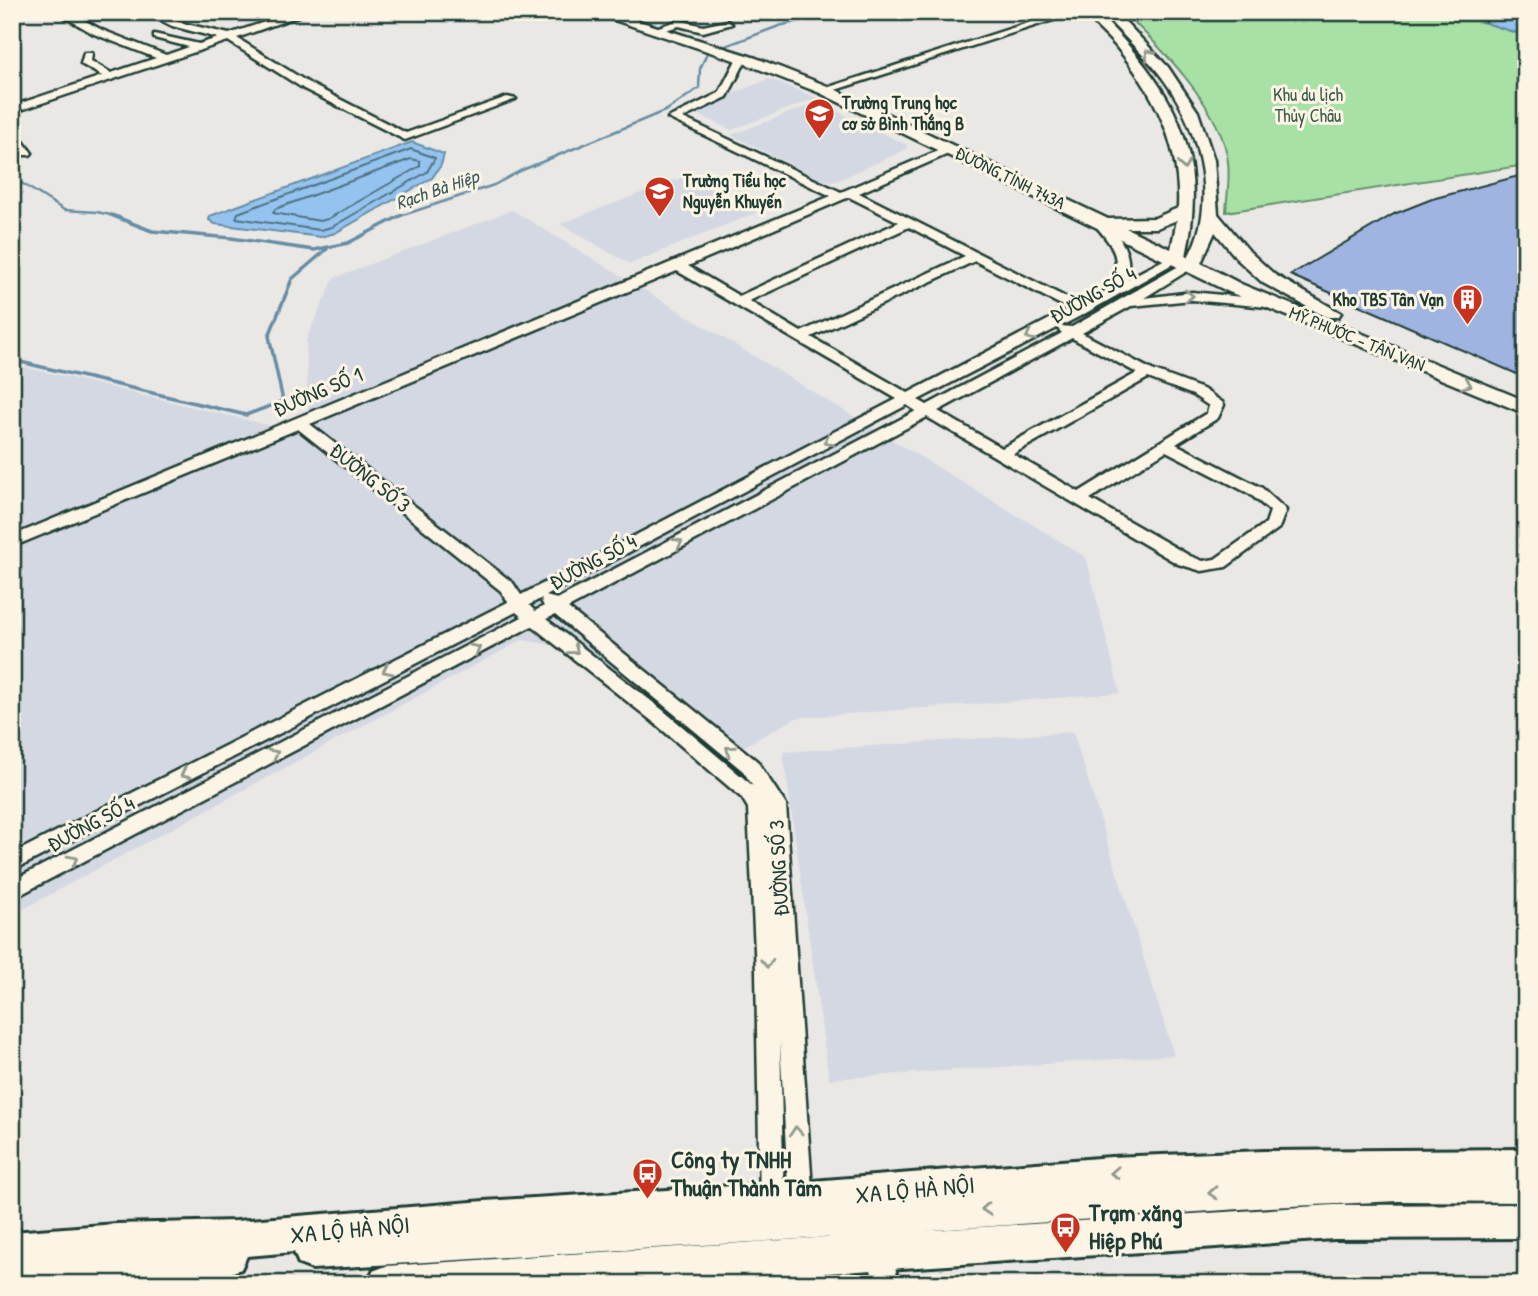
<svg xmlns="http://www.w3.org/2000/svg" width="1538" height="1296" viewBox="0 0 1538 1296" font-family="'Patrick Hand',sans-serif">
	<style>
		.built { fill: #d4d8e3 }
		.green { fill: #a7e1a5; stroke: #638f6c; stroke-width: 2 }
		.water { fill: #95c3f0; stroke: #668da5; stroke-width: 2 }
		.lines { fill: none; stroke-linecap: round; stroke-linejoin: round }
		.shore { stroke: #4e737f; stroke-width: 2 }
		.stream-far1 { stroke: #668da5; stroke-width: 2.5 }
		.stream { stroke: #668da5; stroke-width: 3.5 }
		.building { fill: #a0b4e2; stroke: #1f3d34; stroke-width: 2 }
		.minor-casing { stroke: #1f3d34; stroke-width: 5 }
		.major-casing { stroke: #1f3d34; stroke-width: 5 }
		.highway-casing { stroke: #1f3d34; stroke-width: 6 }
		.minor { fill: #fcf5e5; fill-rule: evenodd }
		.major { fill: #fcf5e5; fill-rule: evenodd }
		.highway { fill: #fcf5e5; fill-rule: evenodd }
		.oneway { stroke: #8e998c }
		.labels { text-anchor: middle; stroke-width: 6; stroke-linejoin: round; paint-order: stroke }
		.far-park-label { font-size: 18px; fill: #3a5e4b; stroke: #fcf5e5 }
		.far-poi-label { font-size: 18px; font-weight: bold; fill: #1f3d34; stroke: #fcf5e5; text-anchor: start }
		.far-street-label { font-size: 18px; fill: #1f3d34; stroke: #fcf5e5 }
		.far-water-label { font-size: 19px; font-style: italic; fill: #3c5e63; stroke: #fcf5e5 }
		.street-label { font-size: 21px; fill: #1f3d34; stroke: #fcf5e5 }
		.near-poi-label { font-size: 24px; font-weight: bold; fill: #1f3d34; stroke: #fcf5e5; text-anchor: start }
		.near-street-label { font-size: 24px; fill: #1f3d34; stroke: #fcf5e5 }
	</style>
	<rect width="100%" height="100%" fill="#eae8e4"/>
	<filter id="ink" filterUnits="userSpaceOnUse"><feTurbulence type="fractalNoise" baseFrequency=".0143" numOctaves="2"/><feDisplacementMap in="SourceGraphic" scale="14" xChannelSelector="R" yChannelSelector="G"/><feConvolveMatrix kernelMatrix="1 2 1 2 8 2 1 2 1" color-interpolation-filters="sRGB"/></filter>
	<g filter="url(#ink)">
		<path class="built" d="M769,79l48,19 -86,32 -33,-16 26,-17z
			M818,102l89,43v4l-70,32h-13l-93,-46z
			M688,175l70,37 -128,52 -70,-40z
			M512,210l574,347 34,136 -324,25 -87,47 -152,-119 -35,-6 -510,275v-551l260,62 36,-14 -2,-72 28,-62z
			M1073,732l101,323 -345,24 -46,-327z"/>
		<path class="green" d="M1123,12h329l74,24v129l-300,47c1,-17 4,-33 2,-50 -5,-52 -68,-116 -105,-150z"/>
		<path class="water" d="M1452,12l74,1v23z
			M412,142l32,12 -3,11 -9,13 -97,55 -14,4 -106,-13 -6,-4 1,-4 8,-3z"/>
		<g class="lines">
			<path class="shore" d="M411,149l24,9 -8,14 -95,55 -12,3 -84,-12 2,-5z
				M411,159l9,2v5l-92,53 -8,2 -47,-8 2,-4z"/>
			<path class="stream-far1" d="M12,177l52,33 33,2 22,5
				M397,217l97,-32 26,-14 147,-61 32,-22 1,-19 7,-16 72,-27 56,-14"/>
			<path class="stream" d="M111,215l41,16 79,7 83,12 34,-7 54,-28
				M12,360l234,55 37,-14 -14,-65 23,-57 35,-30"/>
		</g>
		<path class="building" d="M1526,174v204l-236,-103 104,-61 38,-15z"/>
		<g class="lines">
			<defs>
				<path id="minor" d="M56,12h13l33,18 64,25 23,-8 -35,-9v-4l45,10 19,-6 -46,-12 -28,-14 20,1 14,9 51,12 66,-22h15l-73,26 75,47 94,48 101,-36 9,2 -111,41 -101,-51 -76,-48 -216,72v-7l90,-30 -21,-12 3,-11h8l-1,8 20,12 45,-15 -62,-24z
					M1062,12h16l-249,80 -9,-2z
					M679,20l24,6 24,-5 5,3 -29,8 -24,-6 -24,7 -5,-3z
					M742,55l5,3 -20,39 -44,21 158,74 106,-45h8v4l-96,42 220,111 32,-16c12,-34 1,-42 -19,-67l2,-3h8c18,19 31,34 25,61l46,-24 4,-1 6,4 -97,55 -168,87 9,5 135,-72 -4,-4 2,-3 12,1 114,-65h10l1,3 -53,33 48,-6 80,8v6l-5,1 -75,-7 -61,6 -49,27 70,37 51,19 19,13 2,3 -6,13 -42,26 86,44 24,22 -7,18 -53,39 -24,4 -24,-7 -251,-147 -359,191 189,153 29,44 27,399 -3,8 -9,3 -9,-3 -3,-8 -9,-163 4,166 -3,8 -9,3 -9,-3 -3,-8 -4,-236 -8,-163 -6,-10 -90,-77 -120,-95 -520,273v-18l510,-264 -6,-5 -504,259v-17l496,-252 -7,-11 -203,-162 -286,118v-11l819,-340 -163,-78 51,-25 18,-35zM849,197l50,25 -160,74 -51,-30zM909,227l56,29 -164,76 -52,-31zM975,261l94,48 -161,84 -97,-56zM677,271l220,128 -376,196 -8,-12 -203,-159zM1072,338l65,35 -135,75 -64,-37zM1148,378l45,17 16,11 -2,7 -128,79 -66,-38zM907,405l9,6 -359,188 -11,-3zM1166,451l84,43 20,17 -4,12 -51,36 -12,2 -13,-5 -100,-57zM542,598l-1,3 3,5 -9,5 -6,-6zM555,615l188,156 10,15 -89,-75 -118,-92z
					M12,131l4,1 16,21 -2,2h-8l-10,-13z
					M884,1255l9,3 6,26h-26l-2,-17 4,-9z"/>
				<path id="major" d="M590,12h20l146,46 74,29 278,132 47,-1 23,-10c3,-64 -24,-116 -64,-164 -10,-11 -21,-20 -30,-32h13c76,77 112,135 89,244l2,1c33,-58 9,-137 -31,-186 -17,-21 -38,-38 -55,-59h14l52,55 30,45 16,48 4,54 32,38 25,23 66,38 -3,4h-12l-63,-34 -25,-23 -23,-28 -14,31 40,21 285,117v13l-297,-122 -409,-199 -74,-29zM1177,220l-6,29 -45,-21h31z"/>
				<path id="highway" d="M1526,1149v53l-127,-1 -129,6 -352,24 416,-26 192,-1v34l-192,1 -669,45h-298l6,-13 13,-5 461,-30 -535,33 -13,-5 -5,-12 -47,4 -6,13 -13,5 -162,10h-54v-52l104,-8 120,-3 248,-20 316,-19 311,-25 153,-6z"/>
			</defs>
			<use href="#minor" class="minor-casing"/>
			<use href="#major" class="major-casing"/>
			<use href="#highway" class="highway-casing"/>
			<use href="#minor" class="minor"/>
			<use href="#major" class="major"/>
			<use href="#highway" class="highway"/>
		</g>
		<defs><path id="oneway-chevron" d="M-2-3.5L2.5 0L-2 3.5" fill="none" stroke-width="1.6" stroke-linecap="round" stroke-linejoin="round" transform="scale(1.75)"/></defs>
		<g class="oneway">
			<use href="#oneway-chevron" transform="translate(1149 54) rotate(-131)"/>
			<use href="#oneway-chevron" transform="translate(1184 165) rotate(82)"/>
			<use href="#oneway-chevron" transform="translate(1189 296) rotate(-1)"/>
			<use href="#oneway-chevron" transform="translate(1030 336) rotate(153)"/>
			<use href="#oneway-chevron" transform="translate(1467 384) rotate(23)"/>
			<use href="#oneway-chevron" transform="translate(828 441) rotate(152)"/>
			<use href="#oneway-chevron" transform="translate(678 543) rotate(-28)"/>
			<use href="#oneway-chevron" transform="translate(476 649) rotate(-28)"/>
			<use href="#oneway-chevron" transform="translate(574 650) rotate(38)"/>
			<use href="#oneway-chevron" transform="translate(387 670) rotate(153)"/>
			<use href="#oneway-chevron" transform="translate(730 750) rotate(-142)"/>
			<use href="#oneway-chevron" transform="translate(274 754) rotate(-28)"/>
			<use href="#oneway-chevron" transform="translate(185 774) rotate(153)"/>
			<use href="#oneway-chevron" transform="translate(73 860) rotate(-28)"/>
			<use href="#oneway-chevron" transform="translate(767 963) rotate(87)"/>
			<use href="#oneway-chevron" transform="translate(796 1131) rotate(-94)"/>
			<use href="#oneway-chevron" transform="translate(1115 1173) rotate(177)"/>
			<use href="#oneway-chevron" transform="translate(1213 1193) rotate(176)"/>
			<use href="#oneway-chevron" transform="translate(986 1209) rotate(176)"/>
		</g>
	</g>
	<defs>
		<symbol id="school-pin" viewBox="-11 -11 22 30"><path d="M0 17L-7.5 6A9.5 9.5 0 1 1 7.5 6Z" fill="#c8321e" stroke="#fcf5e5"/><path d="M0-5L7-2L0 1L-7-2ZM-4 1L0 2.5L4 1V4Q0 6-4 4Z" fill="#fff"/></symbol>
		<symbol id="building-pin" viewBox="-11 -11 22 30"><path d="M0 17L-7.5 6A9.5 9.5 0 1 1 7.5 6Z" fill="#c8321e" stroke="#fcf5e5"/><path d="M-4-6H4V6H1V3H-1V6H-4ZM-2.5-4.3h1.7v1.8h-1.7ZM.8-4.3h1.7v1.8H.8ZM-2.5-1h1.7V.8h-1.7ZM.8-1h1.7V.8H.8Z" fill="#fff"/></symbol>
		<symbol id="bus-pin" viewBox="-11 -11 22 30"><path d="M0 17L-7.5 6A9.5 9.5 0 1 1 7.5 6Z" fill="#c8321e" stroke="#fcf5e5"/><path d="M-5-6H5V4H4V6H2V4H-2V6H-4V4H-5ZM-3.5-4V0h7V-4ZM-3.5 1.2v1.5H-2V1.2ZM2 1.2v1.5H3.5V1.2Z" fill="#fff"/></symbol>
	</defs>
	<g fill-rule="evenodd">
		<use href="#school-pin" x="802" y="96" width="35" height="47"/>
		<use href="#school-pin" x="642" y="174" width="35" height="47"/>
		<use href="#building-pin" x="1450" y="282" width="35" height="47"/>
		<use href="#bus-pin" x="630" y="1156" width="35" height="47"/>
		<use href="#bus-pin" x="1048" y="1210" width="35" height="47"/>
	</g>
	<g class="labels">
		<g class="far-park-label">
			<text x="1308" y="101">Khu du lịch<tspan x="1308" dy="21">Thủy Châu</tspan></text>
		</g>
		<g class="far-poi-label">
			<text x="842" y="109">Trường Trung học<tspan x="842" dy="21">cơ sở Bình Thắng B</tspan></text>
			<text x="683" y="187">Trường Tiểu học<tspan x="683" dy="21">Nguyễn Khuyến</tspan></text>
			<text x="1444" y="306" text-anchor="end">Kho TBS Tân Vạn</text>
		</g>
		<g class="far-street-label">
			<text transform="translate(1010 178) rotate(26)" y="6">ĐƯỜNG TỈNH 743A</text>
			<text transform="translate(1357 339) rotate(22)" y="6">MỸ PHƯỚC - TÂN VẠN</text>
		</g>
		<g class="far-water-label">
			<text transform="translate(437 189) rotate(-19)" y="7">Rạch Bà Hiệp</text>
		</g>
		<g class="street-label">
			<text transform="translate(1093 295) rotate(-29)" y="7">ĐƯỜNG SỐ 4</text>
			<text transform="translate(318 392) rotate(-23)" y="7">ĐƯỜNG SỐ 1</text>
			<text transform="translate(370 478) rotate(39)" y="7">ĐƯỜNG SỐ 3</text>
			<text transform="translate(593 562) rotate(-28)" y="7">ĐƯỜNG SỐ 4</text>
			<text transform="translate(91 824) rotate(-28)" y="7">ĐƯỜNG SỐ 4</text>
			<text transform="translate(779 868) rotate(-93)" y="7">ĐƯỜNG SỐ 3</text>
		</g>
		<g class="near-poi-label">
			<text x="671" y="1168">Công ty TNHH<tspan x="671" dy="28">Thuận Thành Tâm</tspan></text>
			<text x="1089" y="1221">Trạm xăng<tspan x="1089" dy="28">Hiệp Phú</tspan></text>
		</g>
		<g class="near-street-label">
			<text transform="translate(915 1190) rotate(-5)" y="8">XA LỘ HÀ NỘI</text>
			<text transform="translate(350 1230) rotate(-5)" y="8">XA LỘ HÀ NỘI</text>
		</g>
	</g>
	<rect width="1538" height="1296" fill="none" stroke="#fcf5e5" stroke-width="42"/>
	<rect x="21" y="21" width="1496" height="1254" fill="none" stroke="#1f3d34" stroke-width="2.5" filter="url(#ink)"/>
</svg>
